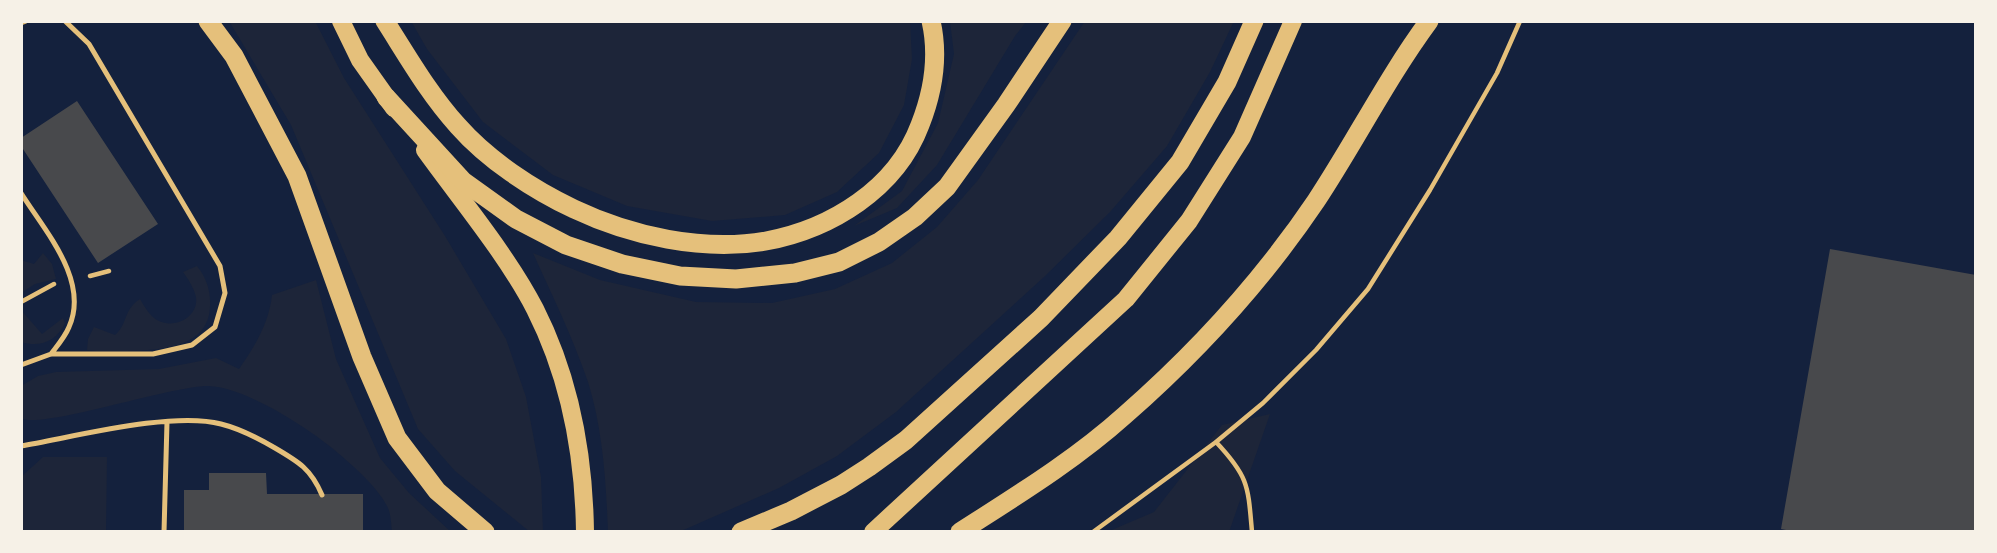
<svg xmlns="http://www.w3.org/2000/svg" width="1997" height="553" viewBox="0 0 1997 553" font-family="'Open Sans',sans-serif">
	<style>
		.green { fill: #1d2539 }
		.building { fill: #48494c }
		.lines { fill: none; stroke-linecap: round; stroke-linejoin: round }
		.path { stroke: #e5c07b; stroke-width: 4.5 }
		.service { stroke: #e5c07b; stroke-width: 5 }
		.primary { stroke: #e5c07b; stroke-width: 18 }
		.trunk { stroke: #e5c07b; stroke-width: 19 }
	</style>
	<rect width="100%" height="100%" fill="#14213d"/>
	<path class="green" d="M229,21h86l29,57 101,158 61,103 20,58 15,80 2,55h-13l-75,-61 -37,-42 -127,-304z
		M411,21h499l2,38 -8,46 -25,48 -42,39 -52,23 -73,6 -85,-15 -74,-31 -70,-53 -56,-73z
		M950,21h77l-12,15 -78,129 -40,43 -43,18 48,-35 36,-68 16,-69z
		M1085,21h149l-24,51 -43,74 -57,66 -66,65 -148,135 -59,44 -58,32 -100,44h-71c-2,-50 -5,-102 -20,-150 -15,-44 -36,-87 -55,-129l67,27 96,22 76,1 63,-14 57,-26 45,-36 41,-47z
		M43,253l9,11 4,15 -21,5 -14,9v-33l13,4z
		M197,266c9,11 14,25 13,40 -1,44 -54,44 -85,45 -13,0 -26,1 -38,-1l1,-11 6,-12 21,8c13,-11 8,-25 25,-36 4,7 10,17 17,21 17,10 42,-3 39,-23 -2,-9 -8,-18 -13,-25z
		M316,280l20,79 44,99 29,35 42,39h-59c-1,-8 -1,-19 -5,-26 -10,-20 -38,-44 -55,-58 -27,-22 -88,-61 -123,-62 -36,-1 -169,44 -188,32v-32l17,-10 18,-4 103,-3 57,-11 23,11c16,-23 30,-46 33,-74z
		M21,310l21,24 21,-16 2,5c-8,18 -25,25 -44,19z
		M1270,414l-41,118h-122l47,-20 68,-87z
		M43,457h64l-1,75h-85v-55z"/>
	<path class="building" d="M77,101l81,123 -60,39 -77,-117v-8z
		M1830,249l146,26v257h-180l-15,-3z
		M209,473h57l1,21h96v38h-179v-42h25z"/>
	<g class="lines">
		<path class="path" d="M90,276l19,-5
			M21,302l33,-18
			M1216,442c33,35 32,44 36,90
			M1093,532l123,-90 47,-39 53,-53 52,-61 62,-99 67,-117 23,-52"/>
		<path class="service" d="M21,23l5,-2
			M21,193c23,37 69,87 48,134 -4,10 -12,19 -18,27
			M21,365l30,-11h102l39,-9 23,-18 10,-34 -5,-27 -131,-222 -24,-23
			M21,446c53,-9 151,-35 200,-22 20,5 37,14 54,24 24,14 36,21 47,47
			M164,532l3,-110"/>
		<path class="primary" d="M341,21l19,39 34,48
			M425,150c36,50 82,105 110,159 35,69 49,146 50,223
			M873,532l253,-233 63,-78 53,-84 51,-116"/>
		<path class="trunk" d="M208,21l26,35 63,120 65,181 35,81 40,53 48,41
			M385,21c23,36 44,73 73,105 30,34 74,63 116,83 57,27 129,43 192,32 65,-12 130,-52 154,-116 13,-33 19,-69 11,-104
			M386,97l77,84 53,38 50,26 56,19 58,12 56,3 59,-6 44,-11 40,-20 36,-25 32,-30 59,-82 56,-84
			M741,532l50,-21 50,-26 28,-18 37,-27 135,-122 77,-80 62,-76 47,-80 27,-61
			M960,532c56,-36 115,-72 165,-117 72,-63 137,-134 191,-214 39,-59 71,-123 113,-180"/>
	</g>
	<rect width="1997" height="553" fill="none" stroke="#f6f1e7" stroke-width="46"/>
</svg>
